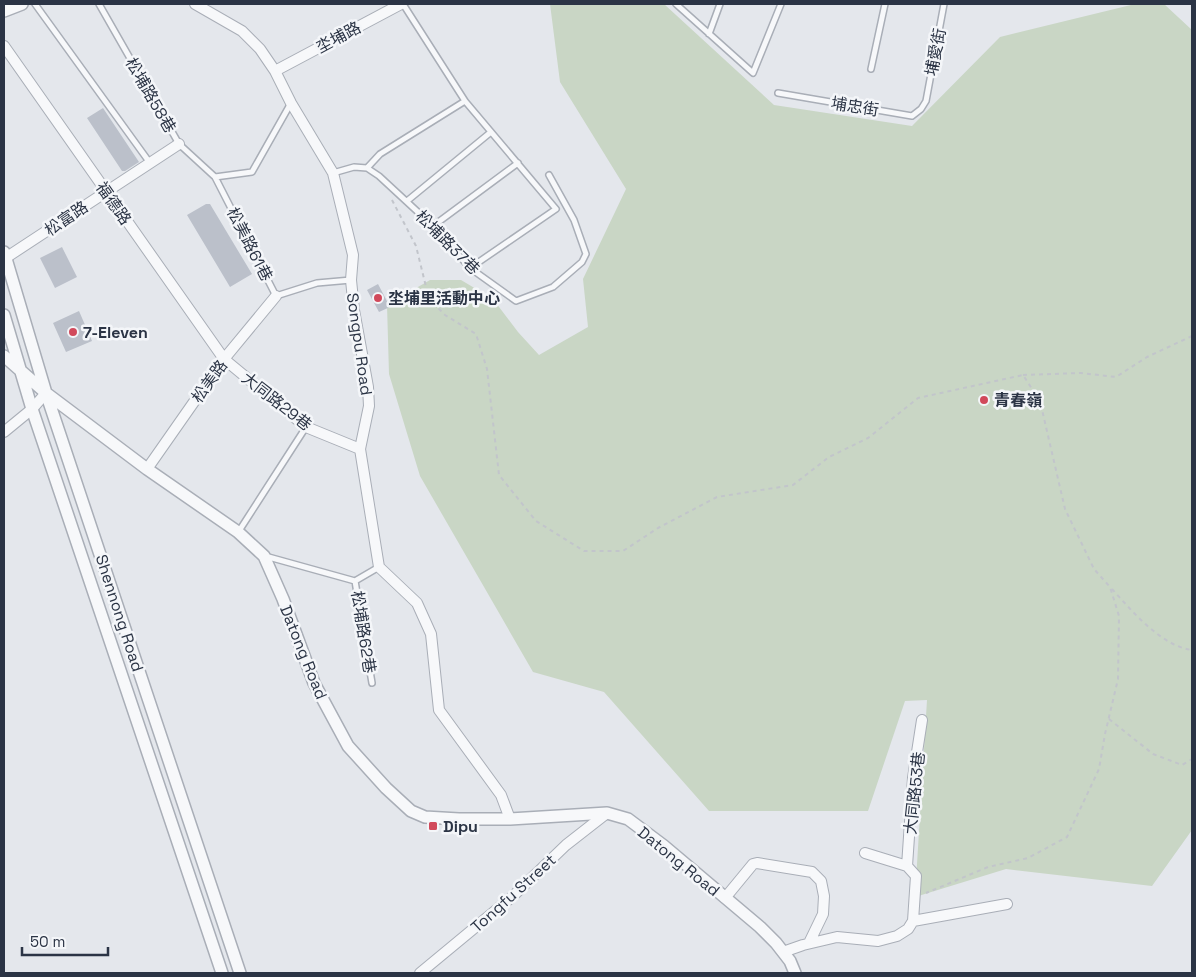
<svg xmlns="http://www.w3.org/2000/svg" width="1196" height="977" viewBox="0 0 1196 977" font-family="'Space Grotesk','Noto Sans TC',sans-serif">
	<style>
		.green { fill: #c9d6c5 }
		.building { fill: #bbc0ca }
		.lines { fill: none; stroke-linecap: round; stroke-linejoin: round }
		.service-casing { stroke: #a9aeb7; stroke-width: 8 }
		.minor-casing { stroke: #a9aeb7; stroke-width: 12 }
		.tertiary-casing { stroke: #a9aeb7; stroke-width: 14 }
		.path { stroke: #c2c5cb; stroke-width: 2; stroke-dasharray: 4 4; stroke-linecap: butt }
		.service { stroke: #f7f8fa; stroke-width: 5 }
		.minor { stroke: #f7f8fa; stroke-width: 10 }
		.tertiary { stroke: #f7f8fa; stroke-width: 11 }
		.poi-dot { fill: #d1495b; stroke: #f4f6f9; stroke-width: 2 }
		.labels { text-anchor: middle; stroke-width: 5; stroke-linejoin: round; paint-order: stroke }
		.street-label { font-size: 16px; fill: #2b3445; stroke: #f4f6f9 }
		.poi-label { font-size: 16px; font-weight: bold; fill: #2b3445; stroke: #f4f6f9; text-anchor: start }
	</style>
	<rect width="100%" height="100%" fill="#e4e7ec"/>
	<path class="green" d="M550,4h114l110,101 138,21 88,-89 135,-33h29l28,26v800l-40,56 -146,-17 -91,28 12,-197 -22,1 -37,110h-159l-105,-119 -71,-20 -113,-196 -31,-102 -2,-69 43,-25h31l32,19 25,33 21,23 49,-28 -5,-48 43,-90 -66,-107z"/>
	<path class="building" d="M103,108l36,54 -14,9h-3l-35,-53z
		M206,204h4l42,70 -22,13 -43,-72z
		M62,247l15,30 -22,11 -15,-30z
		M378,284l12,23 -11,5 -12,-22z
		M79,311l13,30 -26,11 -13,-29z"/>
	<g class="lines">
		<defs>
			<path id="service" d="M35,4l115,159
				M99,4l80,140 36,33 61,119 41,-13 34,-3
				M676,4l77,69 28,-69
				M709,34l11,-30
				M871,69l14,-65
				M778,93l134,23 9,-7 5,-8 18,-97
				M465,101l91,108 -86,59
				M367,168l13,-14 85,-53 -62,-97
				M333,173l21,-6 13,1 12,8 54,50 37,42 46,33 37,-14 29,-25 4,-8 -12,-34 -25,-45
				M215,177l37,-5 39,-69
				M407,201l84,-69
				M433,226l85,-63
				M239,531l67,-104
				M265,556l90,25 24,-14
				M355,581l17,102"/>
			<path id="minor" d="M195,4l47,27 18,18 15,22 16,32 42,70 20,82 -2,25 3,30 14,77 1,19 -9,43 19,118 38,36 14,31 8,76 62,85 9,24
				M4,46l220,313 82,68 54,22
				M275,71l126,-67
				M4,259l175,-115
				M4,432l28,-23 14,-16
				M147,469l77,-110 52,-63
				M907,866l6,-88 9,-58
				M725,898l28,-34 4,-1 55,9 9,9 3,15 -1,18 -14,29
				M913,921l94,-17
				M783,952l20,-7 34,-8 41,4 19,-5 11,-7 5,-8 3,-45 -9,-10 -42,-13
				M420,973l93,-77 53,-51 41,-32"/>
			<path id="tertiary" d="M4,11l18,-7
				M4,252l42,141 194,580
				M4,315l28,94 190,564
				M4,356l42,37 101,76 91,63 26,24 19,43 31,84 34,63 38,42 25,23 14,6 34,2h51l97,-6 21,6 36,27 96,81 16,16 14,18 5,12"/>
		</defs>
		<use href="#service" class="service-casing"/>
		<use href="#minor" class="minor-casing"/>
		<use href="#tertiary" class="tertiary-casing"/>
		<path class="path" d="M392,200l24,46 13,53 16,16 31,19 11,35 12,106 37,46 48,30h39l35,-23 59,-31 76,-12 36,-28 39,-19 50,-40 105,-23 17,26 25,108 29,60 16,18 9,29 -1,63 -13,55 -6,35 -32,68 -39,21 -40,9 -62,26
			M1023,375l58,-2 35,4 31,-20 45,-21
			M1112,589c20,22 49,57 80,61
			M1109,719l44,35 29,11 10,-6"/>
		<use href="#service" class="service"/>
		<use href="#minor" class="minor"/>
		<use href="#tertiary" class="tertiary"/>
	</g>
	<g class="poi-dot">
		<circle cx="378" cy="298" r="5"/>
		<circle cx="73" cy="332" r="5"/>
		<circle cx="984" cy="400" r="5"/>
		<rect x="428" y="821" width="10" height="10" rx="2.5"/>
	</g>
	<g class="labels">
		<g class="street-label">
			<text transform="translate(338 37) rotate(-28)" y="6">坔埔路</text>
			<text transform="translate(935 52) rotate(-79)" y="6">埔愛街</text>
			<text transform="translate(151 95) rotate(60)" y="6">松埔路58巷</text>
			<text transform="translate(855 106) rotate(9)" y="6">埔忠街</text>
			<text transform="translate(114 203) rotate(55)" y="6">福德路</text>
			<text transform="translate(66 218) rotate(-34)" y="6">松富路</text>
			<text transform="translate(448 242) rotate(45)" y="6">松埔路37巷</text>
			<text transform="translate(250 244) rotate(63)" y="6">松美路61巷</text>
			<text transform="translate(360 344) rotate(82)" y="6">Songpu Road</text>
			<text transform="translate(209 381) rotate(-54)" y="6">松美路</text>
			<text transform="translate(277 401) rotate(38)" y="6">大同路29巷</text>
			<text transform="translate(120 613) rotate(72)" y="6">Shennong Road</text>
			<text transform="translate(364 632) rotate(81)" y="6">松埔路62巷</text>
			<text transform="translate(304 652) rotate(68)" y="6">Datong Road</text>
			<text transform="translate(914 793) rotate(-84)" y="6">大同路53巷</text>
			<text transform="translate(679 861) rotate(39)" y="6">Datong Road</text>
			<text transform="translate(513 893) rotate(-42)" y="6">Tongfu Street</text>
		</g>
		<g class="poi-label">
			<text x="388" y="304">坔埔里活動中心</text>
			<text x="83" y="338">7-Eleven</text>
			<text x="994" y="406">青春嶺</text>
			<text x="443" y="832">Dipu</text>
		</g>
	</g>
	<rect width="1196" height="977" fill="none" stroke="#2b3445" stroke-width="10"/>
	<path d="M22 947v8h86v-8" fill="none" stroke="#2b3445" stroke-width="2.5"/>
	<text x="30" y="947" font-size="15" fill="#2b3445" stroke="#f4f6f9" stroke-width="4" paint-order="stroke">50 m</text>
</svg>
